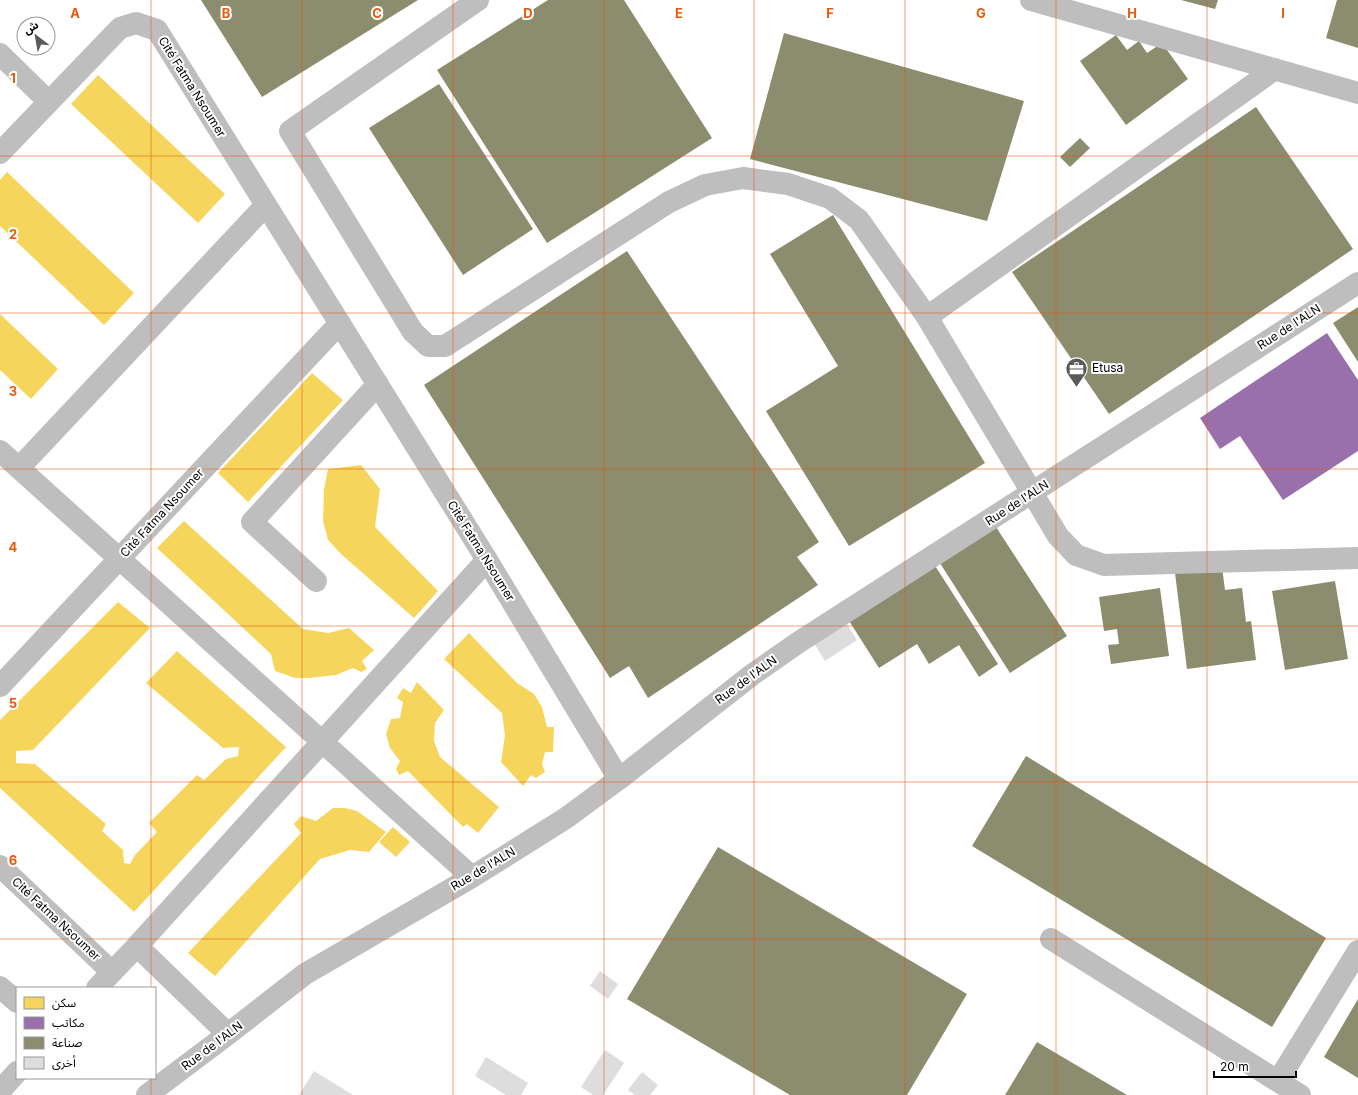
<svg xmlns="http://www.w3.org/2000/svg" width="1358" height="1095" viewBox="0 0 1358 1095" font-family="Inter,'Noto Sans Arabic',sans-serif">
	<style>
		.homes { fill: #f6d55c }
		.offices { fill: #9970ab }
		.industry { fill: #8c8c6e }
		.building { fill: #ddd }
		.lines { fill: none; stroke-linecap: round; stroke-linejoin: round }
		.minor { stroke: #bebebe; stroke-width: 22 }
		.grid { fill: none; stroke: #e8590c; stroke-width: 1; stroke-opacity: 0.55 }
		.labels { text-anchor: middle; stroke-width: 4; stroke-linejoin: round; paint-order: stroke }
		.street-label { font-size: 12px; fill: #000; stroke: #fff }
		.poi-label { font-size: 12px; fill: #000; stroke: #fff; text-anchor: start }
		.grid-label { font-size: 13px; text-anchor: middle; font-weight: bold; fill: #e8590c; stroke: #fff; stroke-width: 4; stroke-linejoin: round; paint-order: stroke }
	</style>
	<rect width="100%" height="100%" fill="#fff"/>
	<path class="homes" d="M98,75l127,119 -27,29 -127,-119z
		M7,172l127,121 -30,32 -104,-99v-46z
		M0,314l58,55 -27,30 -31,-29z
		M312,373l31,27 -95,102 -30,-29z
		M361,465l19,24 -5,38 63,64 -24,27 -73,-64 -13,-14 -5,-19 1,-32 4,-20z
		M184,521l119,108 25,4 21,-5 25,22 -12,11 5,8 -6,3 -8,-4 -17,7 -27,3h-14l-20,-7 -4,-17 -114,-106z
		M118,602l32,26 -117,122 -17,1v12l19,1 71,60 -4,7 21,19 1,13 6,1 5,-9 22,-23 -8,-9 48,-48 7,5 22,-21 12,-3 1,-9 -16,1 -77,-65 31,-32 109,96 -152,165 -134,-124v-68z
		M469,633l48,50 17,11 8,13 5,20h7l-1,25h-8l-3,12 3,8 -9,6 -5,-3 -8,11 -22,-24 4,-27 -3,-22 -58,-54z
		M417,682l27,28 -9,13 -1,18 6,16 59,50 -21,26 -11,-9 -4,3 -55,-56 -9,4 -3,-6 4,-8 -10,-13 -4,-14 5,-15 9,-1 3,-16 -6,-4 6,-10 8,5z
		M333,808h12l12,3 29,21 -17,20 -19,-2 -30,9 -105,117 -27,-23 113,-120 -7,-9 7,-8 15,5z
		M393,827l17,15 -14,15 -17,-15z"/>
	<path class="offices" d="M1327,333l31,47v71l-75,49 -43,-64 -20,13 -20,-31z"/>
	<path class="industry" d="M201,0h217l-156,97z
		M548,0h76l88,138 -165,105 -110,-173z
		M1181,0h37l-3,9z
		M1337,0h21v48l-32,-10z
		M784,33l240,68 -37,120 -237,-62z
		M1116,35l11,15 12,-9 8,12 15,-10 26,36 -62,46 -46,-64z
		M439,84l94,145 -70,46 -94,-147z
		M1256,107l97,142 -244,165 -97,-142z
		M1080,138l10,10 -20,19 -10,-10z
		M833,215l152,248 -136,83 -83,-135 72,-45 -68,-112z
		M627,251l192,291 -22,15 21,28 -170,113 -19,-32 -19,12 -186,-293z
		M1358,307v55l-25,-39z
		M994,524l73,112 -57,37 -72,-113z
		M932,561l66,103 -19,13 -20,-32 -30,19 -12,-20 -38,24 -33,-52z
		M1222,567l3,23 17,-2 4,34 5,-1 5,39 -69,9 -12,-96z
		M1335,581l13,78 -63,11 -13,-79z
		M1160,588l9,68 -58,8 -3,-19 11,-1 -2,-15 -13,2 -5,-34z
		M1026,756l300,182 -54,89 -300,-181z
		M718,847l249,147 -60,101h-117l-163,-96z
		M1358,999v79l-34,-21z
		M1037,1042l90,53h-122z"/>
	<path class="building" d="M844,619l13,21 -32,21 -13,-21z
		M600,971l18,13 -10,15 -18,-13z
		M605,1050l19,13 -21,32h-10l-12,-8z
		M486,1057l42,26 -7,12h-15l-31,-19z
		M314,1071l39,24h-54z
		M642,1072l16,13 -8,10h-15l-7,-5z"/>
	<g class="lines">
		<path class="minor" d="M478,0l-188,131 123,201 15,14h17l224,-144 36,-17 38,-7 45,6 42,14 29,22 68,97 131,219 18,19 28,10 254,-7
			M1031,0l327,93
			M0,54l49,48
			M0,153l120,-125 16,-5 21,7 330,530 132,219
			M927,317l348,-248
			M0,451l472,426
			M19,468l247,-263
			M316,581l-64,-59 126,-138
			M0,686l340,-363
			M0,866l112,106
			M1051,939l249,156
			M137,946l91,88
			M0,987l17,15
			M97,988l40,-42 350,-386
			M1278,1081l80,-130
			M0,1091l17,-19
			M147,1095l81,-61 77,-60 167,-97 94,-59 53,-39 134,-105 46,-32 559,-359"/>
	</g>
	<path class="grid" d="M151,0v988M302,0v1095M453,0v1095M604,0v1095M754,0v1095M905,0v1095M1056,0v1095M1207,0v1095M0,156h1358M0,313h1358M0,469h1358M0,626h1358M0,782h1358M0,939h1358M151,1078v17"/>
	<defs>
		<symbol id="office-pin" viewBox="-11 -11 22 30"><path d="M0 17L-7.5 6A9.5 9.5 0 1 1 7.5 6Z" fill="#595959" stroke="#fff"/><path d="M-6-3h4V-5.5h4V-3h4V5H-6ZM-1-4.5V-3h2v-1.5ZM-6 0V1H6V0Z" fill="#fff"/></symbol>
	</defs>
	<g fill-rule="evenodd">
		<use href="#office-pin" x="1064" y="356" width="25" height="34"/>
	</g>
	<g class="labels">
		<g class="street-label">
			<text transform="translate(192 87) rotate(58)" y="4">Cité Fatma Nsoumer</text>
			<text transform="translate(1289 327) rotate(-33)" y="4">Rue de l'ALN</text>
			<text transform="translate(1017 503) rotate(-33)" y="4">Rue de l'ALN</text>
			<text transform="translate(162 513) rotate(-47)" y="4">Cité Fatma Nsoumer</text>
			<text transform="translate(481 551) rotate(58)" y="4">Cité Fatma Nsoumer</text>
			<text transform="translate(746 680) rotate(-36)" y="4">Rue de l'ALN</text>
			<text transform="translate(483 869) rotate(-31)" y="4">Rue de l'ALN</text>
			<text transform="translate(56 919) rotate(43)" y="4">Cité Fatma Nsoumer</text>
			<text transform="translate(212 1046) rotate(-37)" y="4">Rue de l'ALN</text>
		</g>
		<g class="poi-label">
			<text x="1092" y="372">Etusa</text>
		</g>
	</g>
	<g class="grid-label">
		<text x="75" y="18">A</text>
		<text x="226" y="18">B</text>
		<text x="377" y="18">C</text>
		<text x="528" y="18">D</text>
		<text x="679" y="18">E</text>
		<text x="830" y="18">F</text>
		<text x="981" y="18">G</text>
		<text x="1132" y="18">H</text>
		<text x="1283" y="18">I</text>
		<text x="13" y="83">1</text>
		<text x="13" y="239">2</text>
		<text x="13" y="396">3</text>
		<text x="13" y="552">4</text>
		<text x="13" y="708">5</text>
		<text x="13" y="865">6</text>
	</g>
	<rect x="16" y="987" width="140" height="92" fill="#ffffff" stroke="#999999"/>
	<rect x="24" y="997" width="20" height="12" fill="#f6d55c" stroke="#999999"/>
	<text x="52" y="1007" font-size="12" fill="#000000">سكن</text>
	<rect x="24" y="1017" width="20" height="12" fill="#9970ab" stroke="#999999"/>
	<text x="52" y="1027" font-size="12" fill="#000000">مكاتب</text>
	<rect x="24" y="1037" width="20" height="12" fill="#8c8c6e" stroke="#999999"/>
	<text x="52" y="1047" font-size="12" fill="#000000">صناعة</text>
	<rect x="24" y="1057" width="20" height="12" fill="#dddddd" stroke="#999999"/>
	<text x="52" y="1067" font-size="12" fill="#000000">أخرى</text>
	<g transform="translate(36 36) rotate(329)"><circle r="19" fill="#ffffff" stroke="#999999"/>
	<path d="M0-3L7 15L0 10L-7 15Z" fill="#595959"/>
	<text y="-6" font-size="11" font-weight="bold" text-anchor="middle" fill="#000000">ش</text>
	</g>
	<path d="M1214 1071v6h82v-6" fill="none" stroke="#000000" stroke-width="2"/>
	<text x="1220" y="1071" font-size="12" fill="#000000" stroke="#ffffff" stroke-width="3" paint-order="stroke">20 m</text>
</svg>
